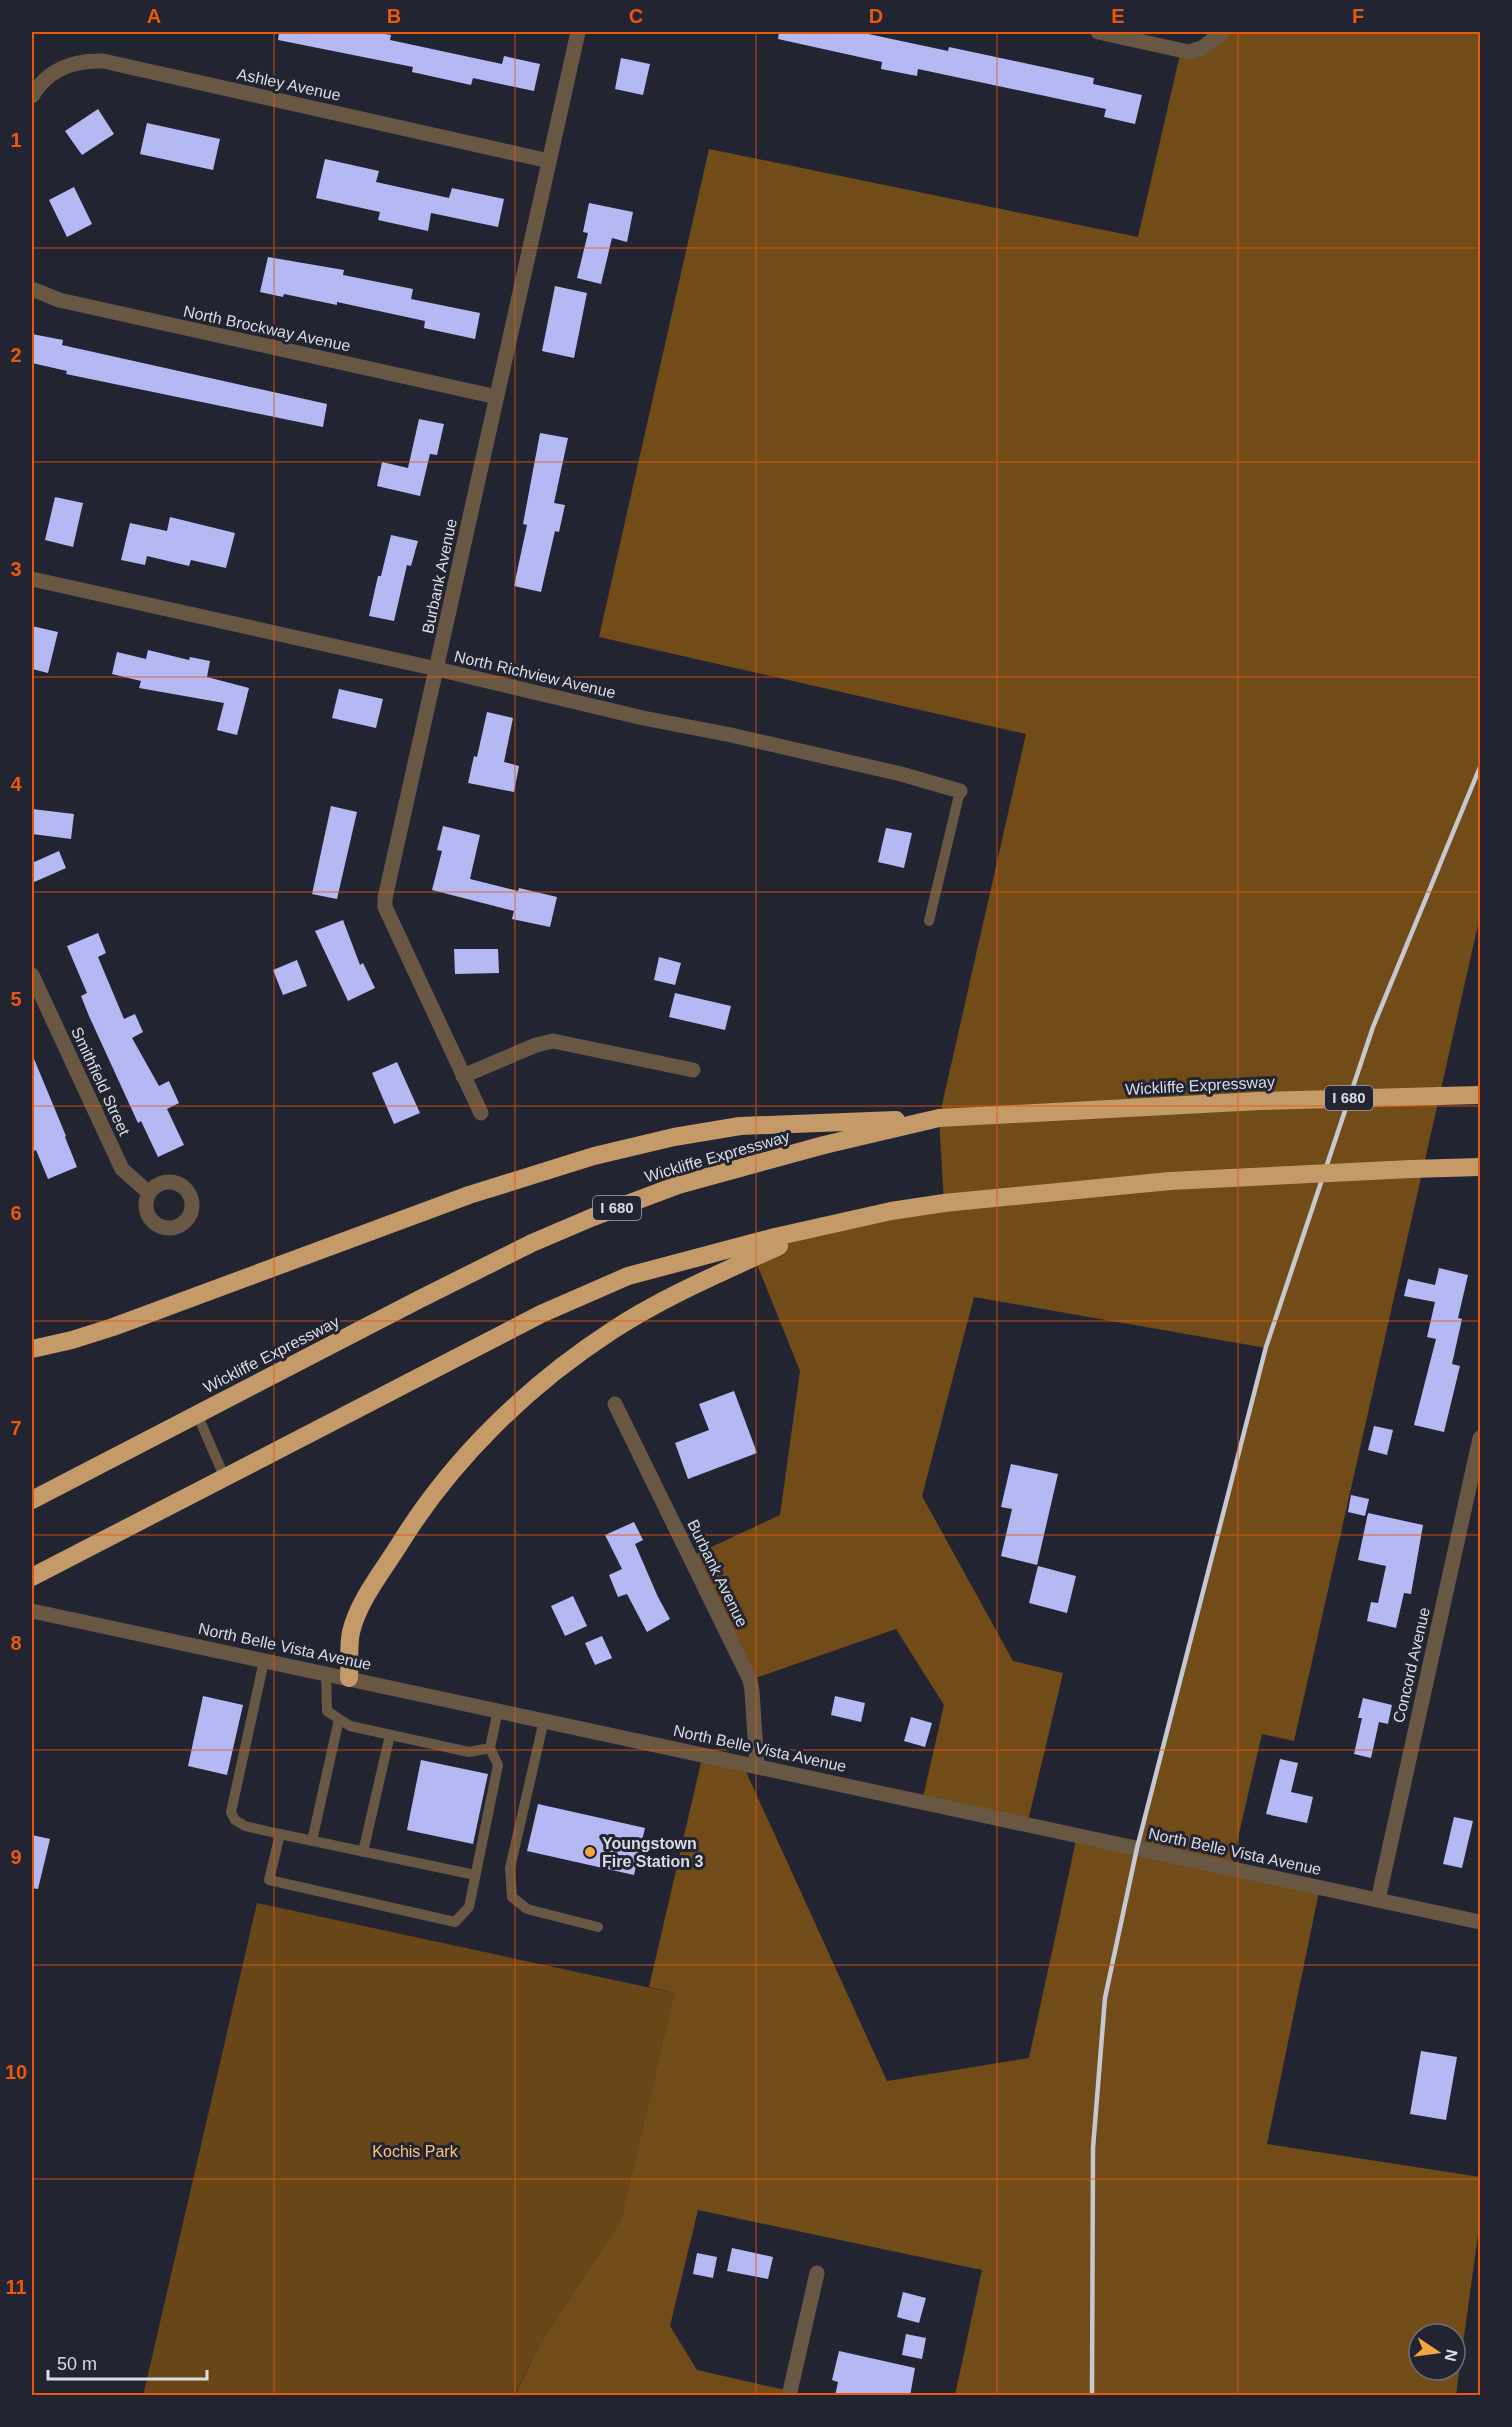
<svg xmlns="http://www.w3.org/2000/svg" width="1512" height="2427" viewBox="0 0 1512 2427" font-family="Arial,sans-serif">
	<style>
		.green { fill: #694618 }
		.forest { fill: #724c18; fill-rule: evenodd }
		.building { fill: #b4b9f4 }
		.lines { fill: none; stroke-linecap: round; stroke-linejoin: round }
		.service { stroke: #685743; stroke-width: 10 }
		.minor { stroke: #685743; stroke-width: 15 }
		.tertiary { stroke: #685743; stroke-width: 15 }
		.motorway { stroke: #c49a68; stroke-width: 18 }
		.rail { stroke: #c6c8d1; stroke-width: 4.5 }
		.motorway-bridge { stroke: #c49a68; stroke-width: 18 }
		.grid { fill: none; stroke: #e8590c; stroke-width: 1.5; stroke-opacity: 0.55 }
		.poi-dot { fill: #f1a640; stroke: #232432; stroke-width: 2 }
		.labels { text-anchor: middle; stroke-width: 6; stroke-linejoin: round; paint-order: stroke }
		.shield { fill: #232432; stroke: #a3a5af; stroke-width: 1.5 }
		.shield-label { font-size: 15px; font-weight: bold; fill: #dadce5 }
		.street-label { font-size: 16px; fill: #dadce5; stroke: #232432 }
		.poi-label { font-size: 16px; font-weight: bold; fill: #dadce5; stroke: #232432; text-anchor: start }
		.park-label { font-size: 16px; fill: #fec27a; stroke: #232432 }
		.neatline { fill: none; stroke: #e8590c; stroke-width: 2 }
		.grid-label { font-size: 20px; text-anchor: middle; font-weight: bold; fill: #e8590c }
	</style>
	<rect width="100%" height="100%" fill="#232432"/>
	<path class="green" d="M257,1903l417,90 -53,226 -84,130 -22,46 -372,1z"/>
	<path class="forest" d="M1223,32h257v884l-186,825 -32,-7 -31,134 89,19 -53,257 213,33v43l-24,175h-501l27,-125 -284,-60 -28,116 27,44 93,21 -1,4 -274,1 22,-47 84,-130 53,-226 -25,-6 54,-233 39,9 145,318 142,-23 48,-222 60,12 129,-500 -292,-51 -52,199 91,165 50,12 -36,152 -105,-23 22,-97 -48,-76 -146,51 -60,-123 90,-42 20,-144 -46,-114 65,-30 125,-24 -5,-85 87,-384 -427,-97 110,-488 429,88 43,-187zM1419,2334h36v36h-36z"/>
	<path class="building" d="M279,32h95l17,3 -1,5 112,24 2,-8 36,8 -6,27 -61,-13 -2,7 -59,-13 1,-5 -135,-27z
		M779,32h80l89,19 1,-4 145,31 -1,6 49,11 -7,29 -31,-7 2,-8 -188,-40 -1,7 -36,-7 1,-7 -104,-23z
		M621,58l29,6 -7,31 -28,-6z
		M98,109l16,25 -32,21 -17,-24z
		M147,123l73,16 -7,31 -73,-16z
		M325,159l54,12 -3,11 73,16 3,-10 52,11 -6,28 -67,-14 -3,18 -50,-11 2,-8 -64,-14z
		M74,187l18,37 -25,13 -18,-37z
		M589,203l44,9 -6,30 -15,-4 -11,46 -24,-6 11,-45 -5,-1z
		M268,257l76,13 -1,5 70,14 -2,10 69,14 -5,26 -51,-11 1,-7 -88,-19v3l-53,-11 -1,3 -23,-5z
		M555,286l32,7 -13,65 -32,-7z
		M32,334l31,6 -1,5 265,59 -4,23 -257,-53 1,-3 -35,-8z
		M419,419l25,5 -7,31 -7,-1 -10,42 -43,-10 5,-24 26,6z
		M540,433l28,5 -14,65 11,2 -6,27 -4,-1 -14,61 -27,-6 13,-61 -4,-1z
		M55,497l28,6 -10,44 -28,-7z
		M170,517l65,16 -9,35 -35,-8 -2,6 -42,-10 -2,9 -24,-5 9,-37 37,8z
		M391,535l27,6 -7,25 -4,-1 -13,56 -25,-5 9,-40h3z
		M32,626l26,6 -10,41 -16,-4z
		M148,650l41,10 1,-3 20,4 -3,16 42,11 -12,47 -20,-5 7,-27 -85,-15 2,-7 -29,-7 5,-22 29,7z
		M339,689l44,10 -7,29 -44,-10z
		M487,712l26,6 -9,44 15,4 -5,26 -46,-9 6,-27 3,1z
		M331,806l26,6 -20,87 -25,-5z
		M32,809l42,5 -3,25 -39,-5z
		M443,826l37,9 -10,44 48,12 1,-3 38,9 -7,30 -38,-8 2,-8 -82,-21 10,-39 -5,-1z
		M886,828l26,5 -8,35 -26,-6z
		M59,851l7,17 -34,15v-20z
		M343,920l17,45 3,-2 12,25 -27,13 -33,-70z
		M98,933l8,20 -8,4 26,62 11,-5 8,18 -11,6 27,48 10,-5 10,22 -12,6 17,36 -26,12 -17,-36 -3,2 -49,-107 -8,-20 6,-3 -20,-47z
		M454,949h44l1,24 -44,1z
		M659,957l22,6 -6,22 -21,-5z
		M297,960l10,26 -24,9 -10,-25z
		M675,993l56,13 -6,24 -56,-13z
		M32,1054l34,82 -1,1 12,30 -29,12 -12,-29 -4,2z
		M397,1062l23,51 -26,11 -22,-51z
		M1439,1268l29,7 -10,43 4,1 -10,45 8,2 -16,66 -30,-7 22,-86 -9,-2 8,-35 -31,-6 4,-17 27,6z
		M734,1391l23,62 -69,26 -13,-36 34,-13 -10,-26z
		M1374,1426l19,4 -6,25 -19,-5z
		M1011,1464l47,10 -21,91 -36,-9 11,-47 -11,-2z
		M1351,1495l18,4 -4,17 -17,-4z
		M1368,1513l55,12 -12,69 -7,-1 -8,35 -29,-7 4,-19 7,1 8,-37 -28,-6z
		M634,1522l9,18 -8,4 23,53 12,22 -23,13 -20,-38 -9,3 -9,-22 13,-6 -17,-34z
		M1038,1566l38,10 -9,37 -38,-10z
		M573,1596l14,30 -22,10 -14,-30z
		M602,1636l10,22 -17,7 -10,-22z
		M203,1696l40,9 -16,70 -39,-9z
		M835,1696l30,7 -4,19 -30,-7z
		M1363,1698l29,7 -4,19 -9,-2 -8,36 -17,-4 8,-36h-4z
		M911,1717l21,6 -7,24 -21,-6z
		M1280,1759l18,4 -7,29 22,5 -6,26 -41,-9z
		M421,1760l67,14 -15,70 -66,-14z
		M538,1804l107,24 -11,47 -107,-24z
		M1454,1817l19,4 -11,47 -19,-4z
		M32,1835l18,4 -12,50 -6,-1z
		M1421,2051l36,6 -11,63 -36,-6z
		M732,2248l41,9 -5,22 -41,-8z
		M697,2253l20,4 -4,21 -20,-4z
		M903,2292l23,6 -7,25 -22,-6z
		M906,2334l20,4 -4,21 -20,-4z
		M839,2351l76,17 -5,28h-75l3,-14 -6,-2z"/>
	<g class="lines">
		<path class="service" d="M929,921l31,-130
			M197,1414l27,62
			M264,1661l-33,151 4,8 10,6 35,8
			M326,1673l1,38 23,15 119,26 21,-4
			M544,1720l-34,148 2,29 15,12 71,18
			M312,1841l27,-122
			M363,1852l27,-117
			M475,1875l-195,-41 -11,46 186,42 14,-15 29,-142 -8,-17 8,-38"/>
		<path class="minor" d="M1098,32l91,20 13,-4 21,-16
			M32,96c15,-26 41,-36 71,-35l446,100
			M32,289l27,11 438,97
			M32,579l405,90 206,49 88,17 170,39 59,17
			M32,975l90,194 27,24
			M463,1076l73,-31 17,-4 140,29
			M481,1113l-96,-206v-9l193,-866
			M146 1205a23 23 0 1 1 46 0a23 23 0 1 1-46 0Z
			M615,1404l135,276 2,11 5,75
			M1378,1900l102,-462
			M789,2396l28,-123"/>
		<path class="tertiary" d="M32,1611l1448,311"/>
		<path class="motorway" d="M1440,1096l40,-1
			M1411,1169l69,-2
			M32,1349l40,-9 41,-13 356,-132 125,-39 80,-19 66,-11 156,-6
			M32,1500l386,-200 114,-57 61,-26 85,-32 146,-40 115,-27 320,-17
			M32,1577l509,-263 87,-38 147,-39 116,-26 53,-8 226,-22 61,-3
			M349,1678c1,-15 -1,-32 2,-46 8,-32 31,-60 48,-87 53,-86 129,-160 214,-215 52,-34 110,-58 166,-84"/>
		<path class="rail" d="M1092,2396l1,-248 12,-150 32,-150 129,-501 107,-320 107,-260"/>
		<path class="motorway-bridge" d="M1259,1101l181,-5
			M1231,1178l180,-9"/>
	</g>
	<path class="grid" d="M274,32v2364M515,32v2364M756,32v2364M997,32v2364M1238,32v2364M32,248h1448M32,462h1448M32,677h1448M32,892h1448M32,1106h1448M32,1321h1448M32,1535h1448M32,1750h1448M32,1965h1448M32,2179h1448"/>
	<circle class="poi-dot" cx="590" cy="1852" r="6"/>
	<g class="labels">
		<g class="shield">
			<rect x="1325" y="1086" width="48" height="24" rx="4.5"/>
			<rect x="593" y="1196" width="48" height="24" rx="4.5"/>
		</g>
		<g class="shield-label">
			<text x="1349" y="1103">I 680</text>
			<text x="617" y="1213">I 680</text>
		</g>
		<g class="street-label">
			<text transform="translate(289 84) rotate(12)" y="6">Ashley Avenue</text>
			<text transform="translate(267 328) rotate(12)" y="6">North Brockway Avenue</text>
			<text transform="translate(439 576) rotate(-78)" y="6">Burbank Avenue</text>
			<text transform="translate(535 674) rotate(13)" y="6">North Richview Avenue</text>
			<text transform="translate(101 1081) rotate(65)" y="6">Smithfield Street</text>
			<text transform="translate(1200 1085) rotate(-3)" y="6">Wickliffe Expressway</text>
			<text transform="translate(717 1156) rotate(-16)" y="6">Wickliffe Expressway</text>
			<text transform="translate(271 1354) rotate(-27)" y="6">Wickliffe Expressway</text>
			<text transform="translate(718 1573) rotate(64)" y="6">Burbank Avenue</text>
			<text transform="translate(285 1646) rotate(12)" y="6">North Belle Vista Avenue</text>
			<text transform="translate(1411 1665) rotate(-77)" y="6">Concord Avenue</text>
			<text transform="translate(760 1748) rotate(12)" y="6">North Belle Vista Avenue</text>
			<text transform="translate(1235 1851) rotate(12)" y="6">North Belle Vista Avenue</text>
		</g>
		<g class="poi-label">
			<text x="602" y="1849">Youngstown<tspan x="602" dy="18">Fire Station 3</tspan></text>
		</g>
		<g class="park-label">
			<text x="415" y="2157">Kochis Park</text>
		</g>
	</g>
	<rect width="1512" height="2427" fill="none" stroke="#232432" stroke-width="66"/>
	<g transform="translate(1437 2352) rotate(103)"><circle r="28" fill="#232432" stroke="#6c6e7a" stroke-width="1.5"/>
	<path d="M0-4.5L10 22L0 15L-10 22Z" fill="#f1a640"/>
	<text y="-9" font-size="16" font-weight="bold" text-anchor="middle" fill="#dadce5">N</text>
	</g>
	<path d="M48 2370v9h159v-9" fill="none" stroke="#dadce5" stroke-width="3"/>
	<text x="57" y="2370" font-size="18" fill="#dadce5" stroke="#232432" stroke-width="4.5" paint-order="stroke">50 m</text>
	<rect x="33" y="33" width="1446" height="2361" class="neatline"/>
	<g class="grid-label">
		<text x="154" y="23">A</text>
		<text x="394" y="23">B</text>
		<text x="636" y="23">C</text>
		<text x="876" y="23">D</text>
		<text x="1118" y="23">E</text>
		<text x="1358" y="23">F</text>
		<text x="16" y="147">1</text>
		<text x="16" y="362">2</text>
		<text x="16" y="576">3</text>
		<text x="16" y="791">4</text>
		<text x="16" y="1006">5</text>
		<text x="16" y="1220">6</text>
		<text x="16" y="1435">7</text>
		<text x="16" y="1650">8</text>
		<text x="16" y="1864">9</text>
		<text x="16" y="2079">10</text>
		<text x="16" y="2294">11</text>
	</g>
</svg>
